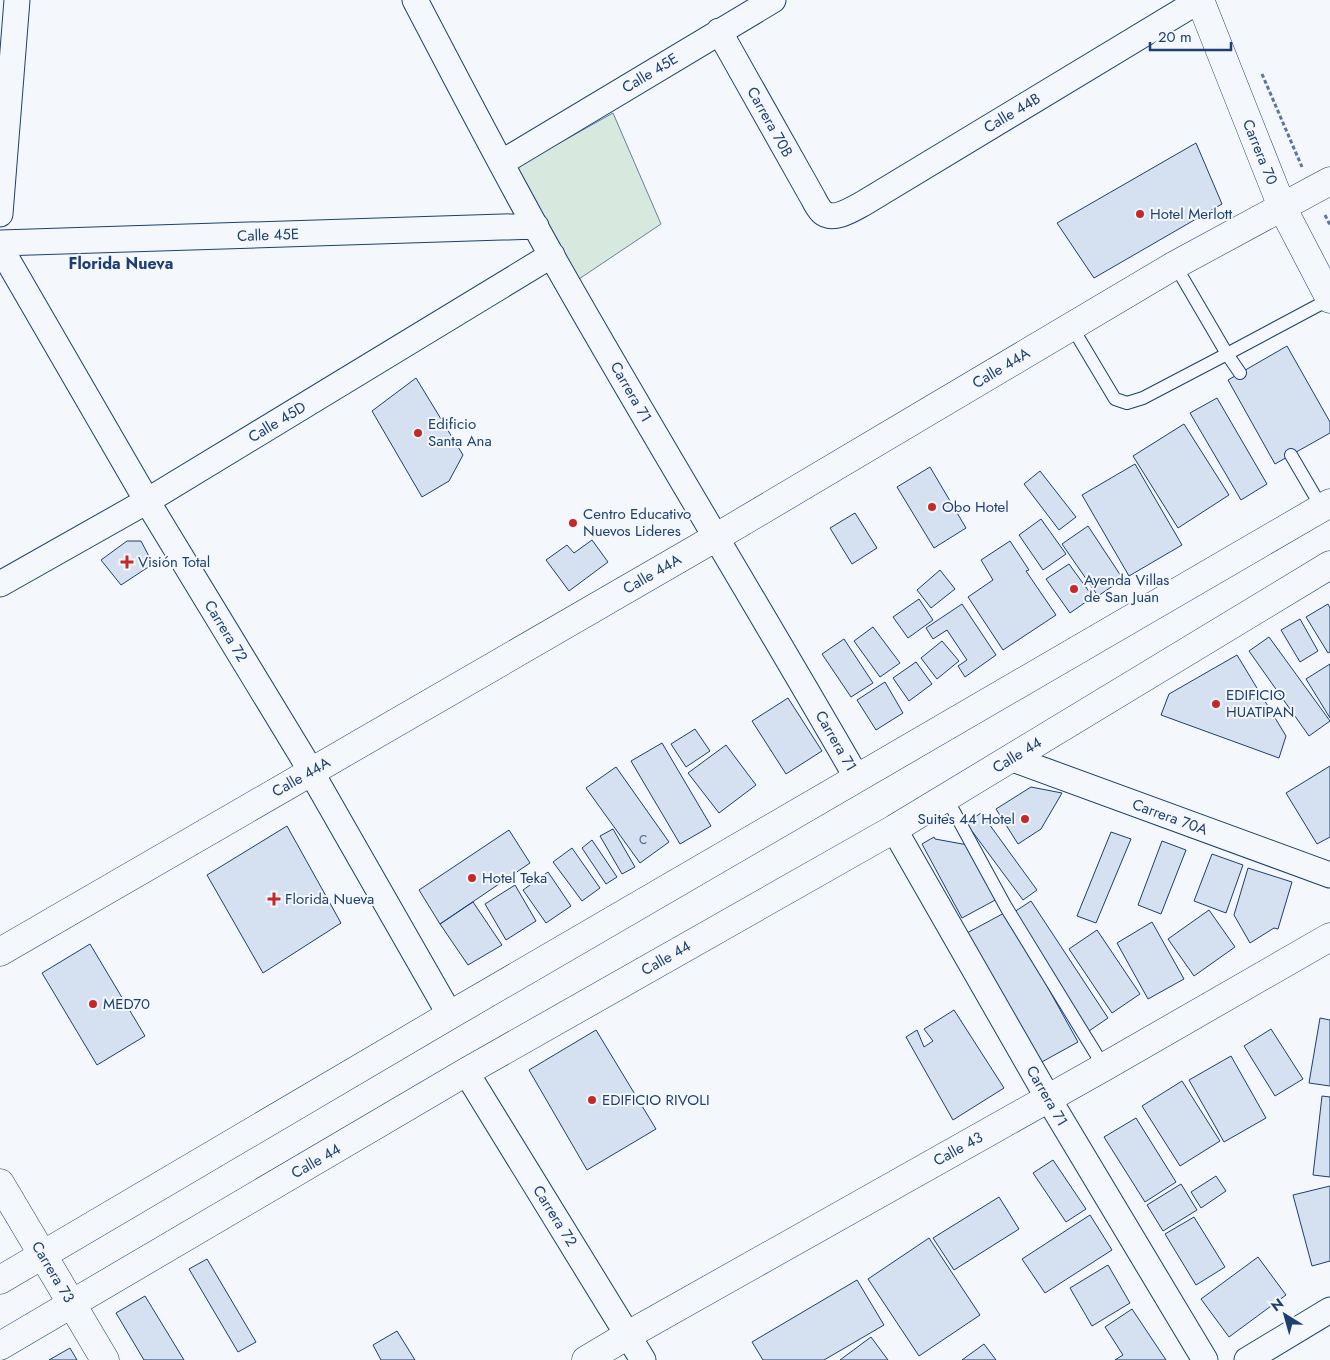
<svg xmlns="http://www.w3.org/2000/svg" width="1330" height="1360" viewBox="0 0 1330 1360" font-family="Jost,sans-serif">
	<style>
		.green { fill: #d7e8df; stroke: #687fa3 }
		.building { fill: #d5e0f0; stroke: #1d3f73 }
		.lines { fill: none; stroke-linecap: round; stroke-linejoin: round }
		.lane-casing { stroke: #1d3f73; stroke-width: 14 }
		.street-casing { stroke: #1d3f73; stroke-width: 27 }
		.secondary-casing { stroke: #1d3f73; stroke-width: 29 }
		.path { stroke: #5e769c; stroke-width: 3; stroke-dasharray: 4 2.5; stroke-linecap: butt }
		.lane { stroke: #f4f7fb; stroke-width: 12 }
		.street { stroke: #f4f7fb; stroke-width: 25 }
		.secondary { stroke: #f4f7fb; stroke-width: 28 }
		.poi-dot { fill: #c62828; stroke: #f4f7fb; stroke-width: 2 }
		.labels { text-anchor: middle; stroke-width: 4; stroke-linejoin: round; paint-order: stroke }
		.number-label { font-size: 12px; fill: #4b6792 }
		.street-label { font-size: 15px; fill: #1d3f73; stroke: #f4f7fb }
		.poi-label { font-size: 15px; fill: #1d3f73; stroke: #f4f7fb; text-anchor: start }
		.neighbourhood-label { font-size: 16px; font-weight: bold; fill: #1d3f73; stroke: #f4f7fb }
	</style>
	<rect width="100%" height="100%" fill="#f4f7fb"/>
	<path class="green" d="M613,113l48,111 -85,57 -63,-112z"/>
	<path class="building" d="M1196,143l26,61 -128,74 -37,-55z
		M1287,346l43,76v11l-55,31 -47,-84z
		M416,378l47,77 -14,26 -27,16 -50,-86z
		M1217,398l50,86 -26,16 -51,-87z
		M1184,424l45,71 -51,33 -45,-72z
		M1135,464l47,81 -53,31 -47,-81z
		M930,467l36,61 -32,20 -37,-61z
		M1040,471l36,46 -17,13 -35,-46z
		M855,513l22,35 -25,16 -22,-36z
		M1041,519l25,35 -23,16 -24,-35z
		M1088,526l35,53 -25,17 -36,-52z
		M592,540l16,22 -39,29 -23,-31 21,-15 7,8z
		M127,541h14l12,23 -32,21 -20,-25z
		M1010,541l19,29 -3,1 30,44 -53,35 -35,-53 25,-17 -12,-20z
		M1069,564l24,33 -23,16 -24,-34z
		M940,570l15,19 -24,19 -14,-18z
		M919,599l14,21 -25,18 -15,-21z
		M962,604l34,51 -31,22 -7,-11 9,-6 -20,-30 -14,9 -7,-11z
		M1328,604l2,4v44l-2,1 -22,-36z
		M1300,619l18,32 -18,11 -19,-32z
		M873,627l27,36 -20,14 -26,-36z
		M1269,637l61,84 -21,15 -60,-85z
		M844,639l29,44 -22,14 -29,-43z
		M942,641l17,20 -22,18 -16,-21z
		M1237,655l49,81 -7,22 -118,-43 8,-21z
		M916,662l16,22 -23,17 -16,-23z
		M1330,664v54l-24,-39z
		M885,682l18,31 -27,17 -19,-30z
		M788,698l34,53 -36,23 -34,-53z
		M695,729l15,22 -24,16 -15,-23z
		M662,743l49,83 -31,18 -49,-83z
		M726,745l30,40 -37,28 -31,-40z
		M1330,766v71l-13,7 -31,-51z
		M616,767l53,75 -29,21 -54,-75z
		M1031,787l31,6 -21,36 -23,15 -22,-35z
		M981,813l56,77 -14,10 -57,-77z
		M287,826l54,97 -78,50 -56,-98z
		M613,829l22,38 -13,7 -22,-38z
		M509,830l21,33 -90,61 -21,-34z
		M1111,832l20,7 -35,84 -19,-7z
		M934,837l1,2 33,6 31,53 -37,20 -40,-74z
		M592,840l25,37 -11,7 -24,-36z
		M1162,841l24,9 -25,64 -23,-9z
		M572,848l28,40 -18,13 -29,-39z
		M1212,854l31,11 -17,48 -32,-12z
		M1248,868l44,14 -14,47 -4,-1 -24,15 -16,-28z
		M548,872l23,34 -25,17 -23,-33z
		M515,885l21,36 -30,19 -21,-36z
		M1031,901l77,117 -19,13 -78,-117z
		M473,902l29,43 -34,20 -28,-41z
		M1209,910l26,37 -41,29 -26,-37z
		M1006,912l72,130 -38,21 -73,-130z
		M1152,922l32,57 -36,20 -31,-56z
		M1097,930l43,64 -28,19 -43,-64z
		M90,944l55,92 -48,29 -55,-92z
		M954,1010l50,78 -51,32 -47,-83 11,-7 7,17 9,-6 -9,-12z
		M1320,1018l10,2v66l-21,-3z
		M1271,1029l32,50 -28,17 -31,-50z
		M596,1030l60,99 -69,41 -58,-100z
		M1231,1056l35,62 -42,24 -35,-62z
		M1182,1081l38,60 -40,25 -38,-60z
		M1322,1096l8,1v80l-17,-2z
		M1136,1118l40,64 -31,20 -41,-65z
		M1053,1160l33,49 -20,13 -33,-49z
		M1216,1176l10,15 -25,17 -10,-16z
		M1181,1184l16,26 -34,21 -16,-26z
		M1330,1186v75l-18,5 -19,-71z
		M999,1197l20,32 -65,41 -21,-32z
		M1090,1215l22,35 -67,43 -23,-34z
		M1194,1217l31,50 -29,18 -31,-51z
		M929,1238l51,77 -61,41 -51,-77z
		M1258,1257l28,38 -57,42 -28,-38z
		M207,1259l49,83 -18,10 -49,-83z
		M1108,1265l22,38 -38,23 -22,-38z
		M857,1280l27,45 -60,35h-61l-11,-18z
		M145,1296l39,64h-40l-28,-47z
		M1132,1309l34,51h-51l8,-5 -18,-28z
		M397,1331l18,29h-34l-8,-15z
		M871,1337l17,23h-48z
		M984,1344l12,16h-34z
		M70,1348l7,12h-28z"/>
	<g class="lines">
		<defs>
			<path id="lane" d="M1072,327l43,72 12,4 16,-5 84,-44 -52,-89
				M1240,373l-13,-19 103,-55
				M1291,455l31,53
				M946,797l60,110 98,160"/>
			<path id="street" d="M415,0c45,86 90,173 138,258 99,175 204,346 304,520
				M719,31l94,167c2,4 5,10 9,14 11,10 31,-3 42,-9l336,-203
				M501,163l272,-163
				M0,214l17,-214
				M0,243l536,-17
				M0,247l147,254 155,255 148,259
				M0,584l147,-83 405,-246
				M1010,758l320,117
				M894,829l154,269 157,262
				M466,1072l177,288
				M1247,1360l83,-50"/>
			<path id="secondary" d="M1200,0l82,207 48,92
				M0,952l715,-414 460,-273 155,-84
				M0,1183l105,177
				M0,1280l450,-265 880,-512
				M0,1346l466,-274 428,-243 436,-264
				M586,1360l42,-25 476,-268 226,-130"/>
		</defs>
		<use href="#lane" class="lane-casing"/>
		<use href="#street" class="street-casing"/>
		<use href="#secondary" class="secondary-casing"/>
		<path class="path" d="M1262,74l40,93
			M1325,215l5,10"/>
		<use href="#lane" class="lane"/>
		<use href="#street" class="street"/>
		<use href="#secondary" class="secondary"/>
	</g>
	<g class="poi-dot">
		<circle cx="1140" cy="214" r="5"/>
		<circle cx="418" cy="433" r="5"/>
		<circle cx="932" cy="507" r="5"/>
		<circle cx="573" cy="523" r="5"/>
		<path d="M124.5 554.5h5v5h5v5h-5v5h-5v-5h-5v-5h5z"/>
		<circle cx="1074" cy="589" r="5"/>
		<circle cx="1216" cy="704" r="5"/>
		<circle cx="1025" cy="819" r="5"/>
		<circle cx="472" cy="878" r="5"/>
		<path d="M271.5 891.5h5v5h5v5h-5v5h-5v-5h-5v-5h5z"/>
		<circle cx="93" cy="1004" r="5"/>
		<circle cx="592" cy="1100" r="5"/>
	</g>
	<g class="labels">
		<g class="number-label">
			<text x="643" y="844">C</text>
		</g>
		<g class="street-label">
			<text transform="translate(650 73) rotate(-31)" y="5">Calle 45E</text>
			<text transform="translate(1012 113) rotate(-31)" y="5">Calle 44B</text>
			<text transform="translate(770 122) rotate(61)" y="5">Carrera 70B</text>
			<text transform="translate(1260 152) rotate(68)" y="5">Carrera 70</text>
			<text transform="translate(268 235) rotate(-2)" y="5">Calle 45E</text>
			<text transform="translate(1001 368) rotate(-31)" y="5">Calle 44A</text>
			<text transform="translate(631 392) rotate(60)" y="5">Carrera 71</text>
			<text transform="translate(277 422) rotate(-31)" y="5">Calle 45D</text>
			<text transform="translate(652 574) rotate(-30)" y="5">Calle 44A</text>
			<text transform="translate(226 631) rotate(59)" y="5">Carrera 72</text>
			<text transform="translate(836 741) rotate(60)" y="5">Carrera 71</text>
			<text transform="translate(1017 755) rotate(-31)" y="5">Calle 44</text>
			<text transform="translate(301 777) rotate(-30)" y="5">Calle 44A</text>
			<text transform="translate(1170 817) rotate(20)" y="5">Carrera 70A</text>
			<text transform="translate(666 958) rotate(-30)" y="5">Calle 44</text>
			<text transform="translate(1047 1096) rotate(60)" y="5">Carrera 71</text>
			<text transform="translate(958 1149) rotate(-29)" y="5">Calle 43</text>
			<text transform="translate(316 1161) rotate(-30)" y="5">Calle 44</text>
			<text transform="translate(555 1216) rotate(58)" y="5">Carrera 72</text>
			<text transform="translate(53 1272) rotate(59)" y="5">Carrera 73</text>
		</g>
		<g class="poi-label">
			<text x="1150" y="219">Hotel Merlott</text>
			<text x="428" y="429">Edificio<tspan x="428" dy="17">Santa Ana</tspan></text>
			<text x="942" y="512">Obo Hotel</text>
			<text x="583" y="519">Centro Educativo<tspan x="583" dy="17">Nuevos Lideres</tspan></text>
			<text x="138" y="567">Visión Total</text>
			<text x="1084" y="585">Ayenda Villas<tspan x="1084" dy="17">de San Juan</tspan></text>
			<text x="1226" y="700">EDIFICIO<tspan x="1226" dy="17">HUATIPAN</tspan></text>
			<text x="1015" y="824" text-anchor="end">Suites 44 Hotel</text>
			<text x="482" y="883">Hotel Teka</text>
			<text x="285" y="904">Florida Nueva</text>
			<text x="103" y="1009">MED70</text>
			<text x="602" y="1105">EDIFICIO RIVOLI</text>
		</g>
		<g class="neighbourhood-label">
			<text x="121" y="269">Florida Nueva</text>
		</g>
	</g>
	<g transform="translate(1285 1315) rotate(323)" stroke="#f4f7fb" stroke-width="4" paint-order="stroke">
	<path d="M0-4L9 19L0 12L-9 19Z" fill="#1d3f73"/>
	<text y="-8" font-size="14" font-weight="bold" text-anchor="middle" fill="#1d3f73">N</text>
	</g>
	<path d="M1150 42v8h81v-8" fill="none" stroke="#1d3f73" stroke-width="2.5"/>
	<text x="1158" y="42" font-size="15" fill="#1d3f73" stroke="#f4f7fb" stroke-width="4" paint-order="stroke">20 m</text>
</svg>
